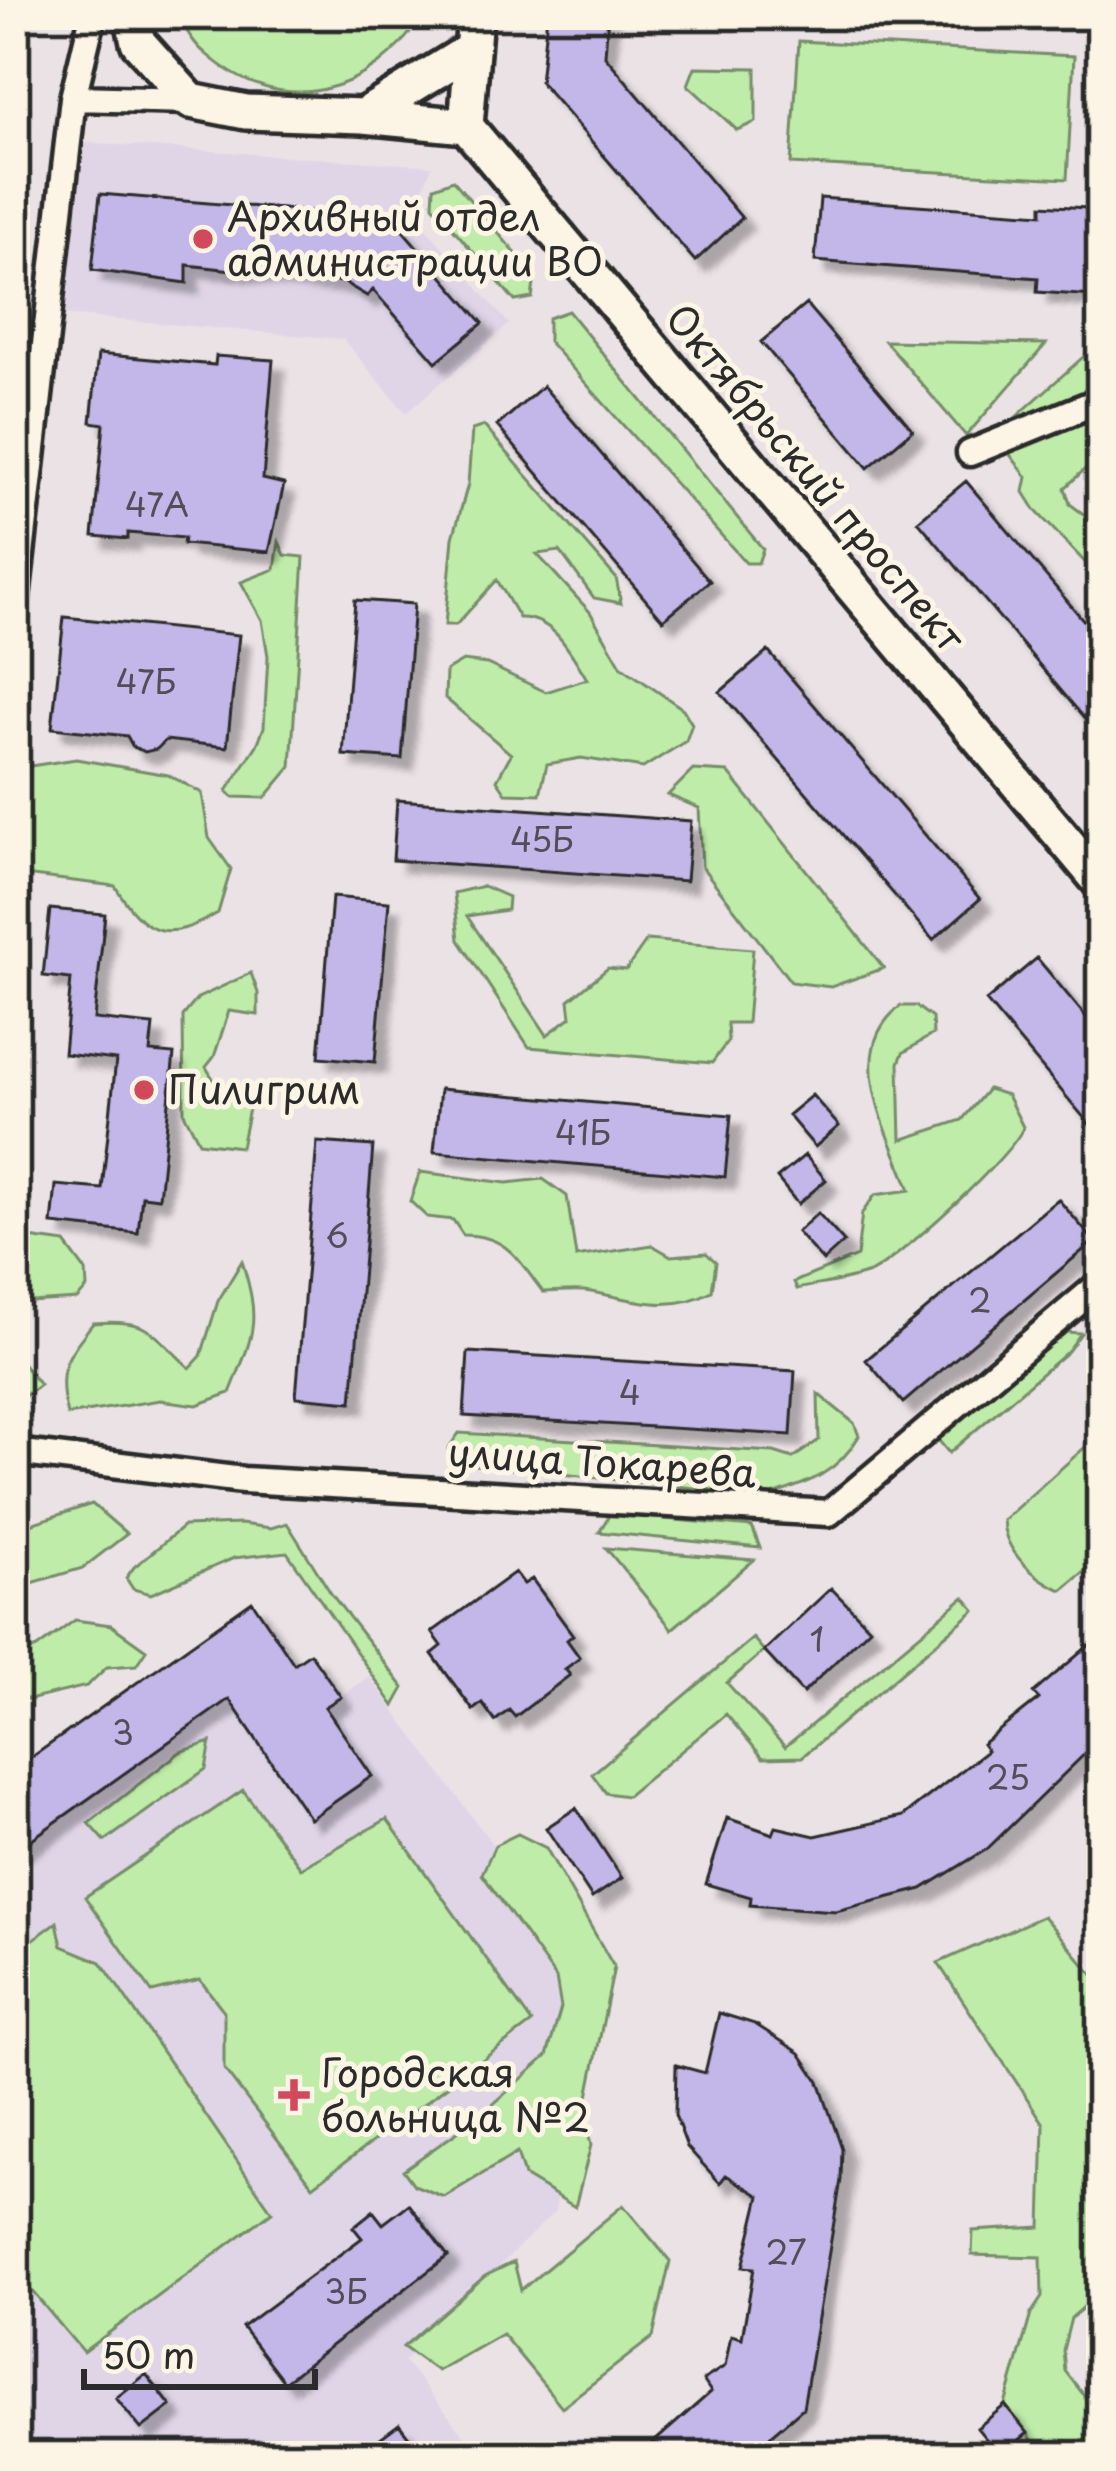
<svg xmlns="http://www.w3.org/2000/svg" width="1116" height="2471" viewBox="0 0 1116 2471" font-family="'Playpen Sans',sans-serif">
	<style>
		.built { fill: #dfd5e7 }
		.green { fill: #c0eca9; stroke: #768c6a; stroke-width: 3 }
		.building { fill: #c3b6e8; stroke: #2b2b2b; stroke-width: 3; filter: url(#shadow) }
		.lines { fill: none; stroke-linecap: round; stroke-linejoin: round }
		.street-casing { stroke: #2b2b2b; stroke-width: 33 }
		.secondary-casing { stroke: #2b2b2b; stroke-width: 42 }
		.street { stroke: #fcf5e5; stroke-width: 24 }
		.secondary { stroke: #fcf5e5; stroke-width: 33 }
		.poi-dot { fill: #d1495b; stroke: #fcf5e5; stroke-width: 4.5 }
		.labels { text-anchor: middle; stroke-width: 10; stroke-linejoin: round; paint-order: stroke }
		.number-label { font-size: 33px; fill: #514e5a }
		.poi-label { font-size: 39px; fill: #2b2b2b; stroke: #fcf5e5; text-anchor: start }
		.street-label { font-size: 39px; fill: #2b2b2b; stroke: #fcf5e5 }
	</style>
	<defs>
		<filter id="shadow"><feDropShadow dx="11" dy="11" stdDeviation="3" flood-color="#0004"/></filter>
	</defs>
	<rect width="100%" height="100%" fill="#ebe2e6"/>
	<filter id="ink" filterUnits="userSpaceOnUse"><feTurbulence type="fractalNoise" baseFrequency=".00833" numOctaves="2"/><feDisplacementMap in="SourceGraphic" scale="24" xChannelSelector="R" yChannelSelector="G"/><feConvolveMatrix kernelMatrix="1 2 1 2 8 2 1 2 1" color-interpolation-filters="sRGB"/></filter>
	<g filter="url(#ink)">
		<path class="built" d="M60,141l372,25 -19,47 96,111 -103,89 -63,-74 -302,-26z
			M252,1601l42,62 16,-10 31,43 28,-20 222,303 -36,232 -151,150 77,95h-466v-698l6,7z"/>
		<path class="green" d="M177,15h246c-52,80 -142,106 -218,38 -12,-10 -20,-25 -28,-38z
			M799,41l275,15 -7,123 -276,-15z
			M695,67l61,1v54l-19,8 -49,-45z
			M453,180l82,96 -3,22 -17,3 -82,-96 1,-18z
			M568,311l195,238 -5,14h-12l-198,-222v-23z
			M885,341l161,3 -80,92z
			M1101,341v113l-36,34 5,16 31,23v52l-65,-68 -12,-19 3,-15 -25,-33 3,-17z
			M484,426l132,152 5,25 -27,-5 -34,-47 -23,3 53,58 32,55 61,42 9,15 -6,17 -43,27 -62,-10 -34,6 -7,30 -34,-1 -9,-13 14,-26 -66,-56 1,-27 17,-10 24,3 59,28 41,-13c-17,-27 -33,-62 -68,-61l-22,-38 -41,45h-11l8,-87 15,-54 4,-54z
			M279,542l6,13 19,2 -13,210 -26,31 -32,-1 -6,-6 30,-46 7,-18 4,-71 -6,-36 -21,-38 34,-13z
			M76,759l92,16 34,18 7,45 22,31 -13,44c-52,30 -72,23 -103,-27l-100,-12v-97l9,-10z
			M693,770l35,2 156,196 -53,19 -40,-5 -89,-115 -3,-59 -31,-13z
			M483,886l25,11 -1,13 -40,6 80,119 24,-18 -2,-17 39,-32 18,2 21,-30 106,9 -6,74h-20l1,18 -16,22 -183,-16 -70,-107 -5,-47z
			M251,973l7,20v22l-29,-4 -15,46 -8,10 20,33 24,4 -9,43 -42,-5 -15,-29 -1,-97 15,-18z
			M901,1006h15l16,12 1,16 -30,19 -4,10 2,77 61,-20 26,-31 19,6 16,32c-6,24 -129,137 -154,146 -22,8 -49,11 -72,16l-3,-7 5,-2 58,-24 5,-43 13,-18 35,-5c-20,-55 -70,-139 -9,-184z
			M420,1172l87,11 36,-4 24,17 9,61 76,-12 19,11 35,-3 10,9 -4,29c-42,23 -76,9 -121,1 -15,-3 -32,0 -48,0 -25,-32 -35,-57 -80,-57l-10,-15 -26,-3 -17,-16z
			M29,1238l36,5 21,28 1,17 -10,11 -62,4v-61z
			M242,1261c19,62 12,72 -12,132l-33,12 -37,-5 -93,15c-11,-46 -2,-56 26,-92 58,-5 58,10 97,45l11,-12 17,-55z
			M1065,1332l16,1 -13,18 -119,102 -14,-17 107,-92z
			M15,1354l25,31 -25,18z
			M818,1394l36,29 5,13c-21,37 -51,47 -89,60l-314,-33 -8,-14 11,-16 315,19 19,6 26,-18z
			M1101,1433v125l-39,32c-28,-11 -58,-39 -59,-70z
			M92,1504l35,30 -44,34 -68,20v-59z
			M610,1514l142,13 8,21 -161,-16z
			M287,1523l45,72 72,93 -10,18 -107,-154 -53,6 -83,36 -18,-5 -7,-11 8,-11 50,-41 57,-2 30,4z
			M606,1548l148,12 -82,69z
			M964,1597l11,13 -173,147 -39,1 -37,-44 -99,82 -21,-3 -14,-19 161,-136 11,13 -37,32 58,64z
			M75,1620l36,5 35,25 -10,15 -29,2 -20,19 -58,14 -14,-7v-36l22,-9z
			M211,1742l-5,27 -101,72 -16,-18 91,-71z
			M243,1790l58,78 86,-49 145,204 -219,163 -89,-117v-58l-24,-31 -48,12 -67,-95z
			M518,1834l28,14 68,119 -30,150 7,28 -16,62 -51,-31 -7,-23 -73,44 -30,-12 -11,-15 76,-53 68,-61 14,-48 -5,-30 -74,-104 13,-29z
			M1043,1916l58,68v308l-30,26 -8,32 2,21 36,46v39h-56l-40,-51 26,-91 11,-17 -1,-40 -69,-2 1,-24 68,-4 3,-103 -106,-161z
			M57,1922l5,24 39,16 171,250 -189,140 -68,-81v-318z
			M623,2205l47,56 -17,76 -91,70 -60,-73 -65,37 -34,-24 82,-71 29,-14 7,28z
			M1101,2319v64l-17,-28 4,-24z"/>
		<path class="building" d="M547,15h61l-3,41 137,162 -47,43 -155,-179z
			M100,194l292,24 91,105 -47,39 -63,-72 -6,6 -24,-14 -156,-17v18l-95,-13z
			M820,198l222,16v-9l59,4v74h-6l-1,13 -57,-4 1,-14 -223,-17z
			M806,304l107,126 -45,38 -107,-126z
			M98,354l117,11 1,-9 57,4 -10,119 21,5 -15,68 -86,-8 1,-6 -56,-5v6l-35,-3 11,-112 -13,-2z
			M543,386l167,195 -47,39 -166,-194z
			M966,481l135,160v97l-183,-217z
			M355,600l59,4 -12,155 -59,-4z
			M64,617l175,18 -12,112 -61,-7 -9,9 -12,3 -12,-5 -6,-11 -75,-8z
			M768,651l212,248 -47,41 -213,-248z
			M397,800l294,21 -5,60 -293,-21z
			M332,897l57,5 -14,160 -56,-5z
			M50,909l55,5 -11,105 59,6 -3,27 24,2 -15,144 -17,-2 -4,37 -86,-9 4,-39 46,4 14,-129 -52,-6 7,-75 -28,-3z
			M1037,958l64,77v103l-115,-137z
			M440,1089l291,26 -6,62 -291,-25z
			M812,1095l27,31 -24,21 -27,-32z
			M317,1142l56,4 -21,256 -56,-5z
			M805,1155l21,25 -28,24 -21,-26z
			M1058,1199l36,42 -191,162 -37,-43z
			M818,1213l26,29 -21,19 -26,-29z
			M468,1352l327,19 -4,64 -327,-19z
			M515,1572l9,12 8,-5 41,56 -6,5 13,18 -15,11 5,6 -55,42 -6,-7 -14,11 -13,-18 -9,7 -41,-56 10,-8 -10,-14z
			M831,1588l39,40 -67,65 -39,-42z
			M252,1601l42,63 16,-11 31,44 -16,10 47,69 -62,43 -81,-120 -214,152v-82z
			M1101,1635v103l-114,111 -65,40 -86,22 -86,-6 1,-8 -45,-13 21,-66 46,16 3,-7 39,9 88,-20 84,-65 -5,-7 57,-45 -6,-6z
			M576,1808l46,70 -30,20 -46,-70z
			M719,2013l36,11 45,29 19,29 23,67 -1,31 -38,228 -56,48h-109l73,-64 -8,-12 22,-14 6,-31 11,3 12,-70 -11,-1 17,-71 -34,-21 -6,8 -33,-36 -12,-32 1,-50 29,8z
			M409,2204l39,52 -164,126 -42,-55 120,-89 -9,-11 20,-16 10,13z
			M146,2374l25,32 -30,23 -25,-31z
			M1005,2405l23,28 -28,23 -23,-28z
			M399,2424l24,32h-67z"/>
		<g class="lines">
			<defs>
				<path id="street" d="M73,98l118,3
					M970,453l131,-53
					M15,607l58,-509 20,-83
					M15,1452l228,28 586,33 272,-230"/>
				<path id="secondary" d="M132,15l6,27 53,59 55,11 117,4 103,10
					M363,116l109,-67
					M466,126l635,757
					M466,126l9,-111"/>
			</defs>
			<use href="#street" class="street-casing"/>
			<use href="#secondary" class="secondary-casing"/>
			<use href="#street" class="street"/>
			<use href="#secondary" class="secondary"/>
		</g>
	</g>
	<g class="poi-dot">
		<circle cx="203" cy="239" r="12"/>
		<circle cx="144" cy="1090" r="12"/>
		<path d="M288 2077h12v12h12v12h-12v12h-12v-12h-12v-12h12z"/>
	</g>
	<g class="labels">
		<g class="number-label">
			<text x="157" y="517">47А</text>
			<text x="146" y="694">47Б</text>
			<text x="542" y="852">45Б</text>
			<text x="583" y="1145">41Б</text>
			<text x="337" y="1248">6</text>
			<text x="980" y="1313">2</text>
			<text x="630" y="1405">4</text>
			<text x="817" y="1652">1</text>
			<text x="123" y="1745">3</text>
			<text x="1008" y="1790">25</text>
			<text x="786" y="2265">27</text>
			<text x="346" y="2304">3Б</text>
		</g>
		<g class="poi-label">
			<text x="227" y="231">Архивный отдел<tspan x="227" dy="45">администрации ВО</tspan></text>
			<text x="168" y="1104">Пилигрим</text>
			<text x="321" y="2087">Городская<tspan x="321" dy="45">больница №2</tspan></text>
		</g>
		<g class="street-label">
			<text transform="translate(815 478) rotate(50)" y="14">Октябрьский проспект</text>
			<text transform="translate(602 1463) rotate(4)" y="14">улица Токарева</text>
		</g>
	</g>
	<rect width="1116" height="2471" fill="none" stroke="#fcf5e5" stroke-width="60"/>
	<rect x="30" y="30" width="1056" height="2411" fill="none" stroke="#2b2b2b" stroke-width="4.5" filter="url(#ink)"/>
	<path d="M84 2369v18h231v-18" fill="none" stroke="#2b2b2b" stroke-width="6"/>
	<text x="102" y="2369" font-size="36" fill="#2b2b2b" stroke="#fcf5e5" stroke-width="9" paint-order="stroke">50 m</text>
</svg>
